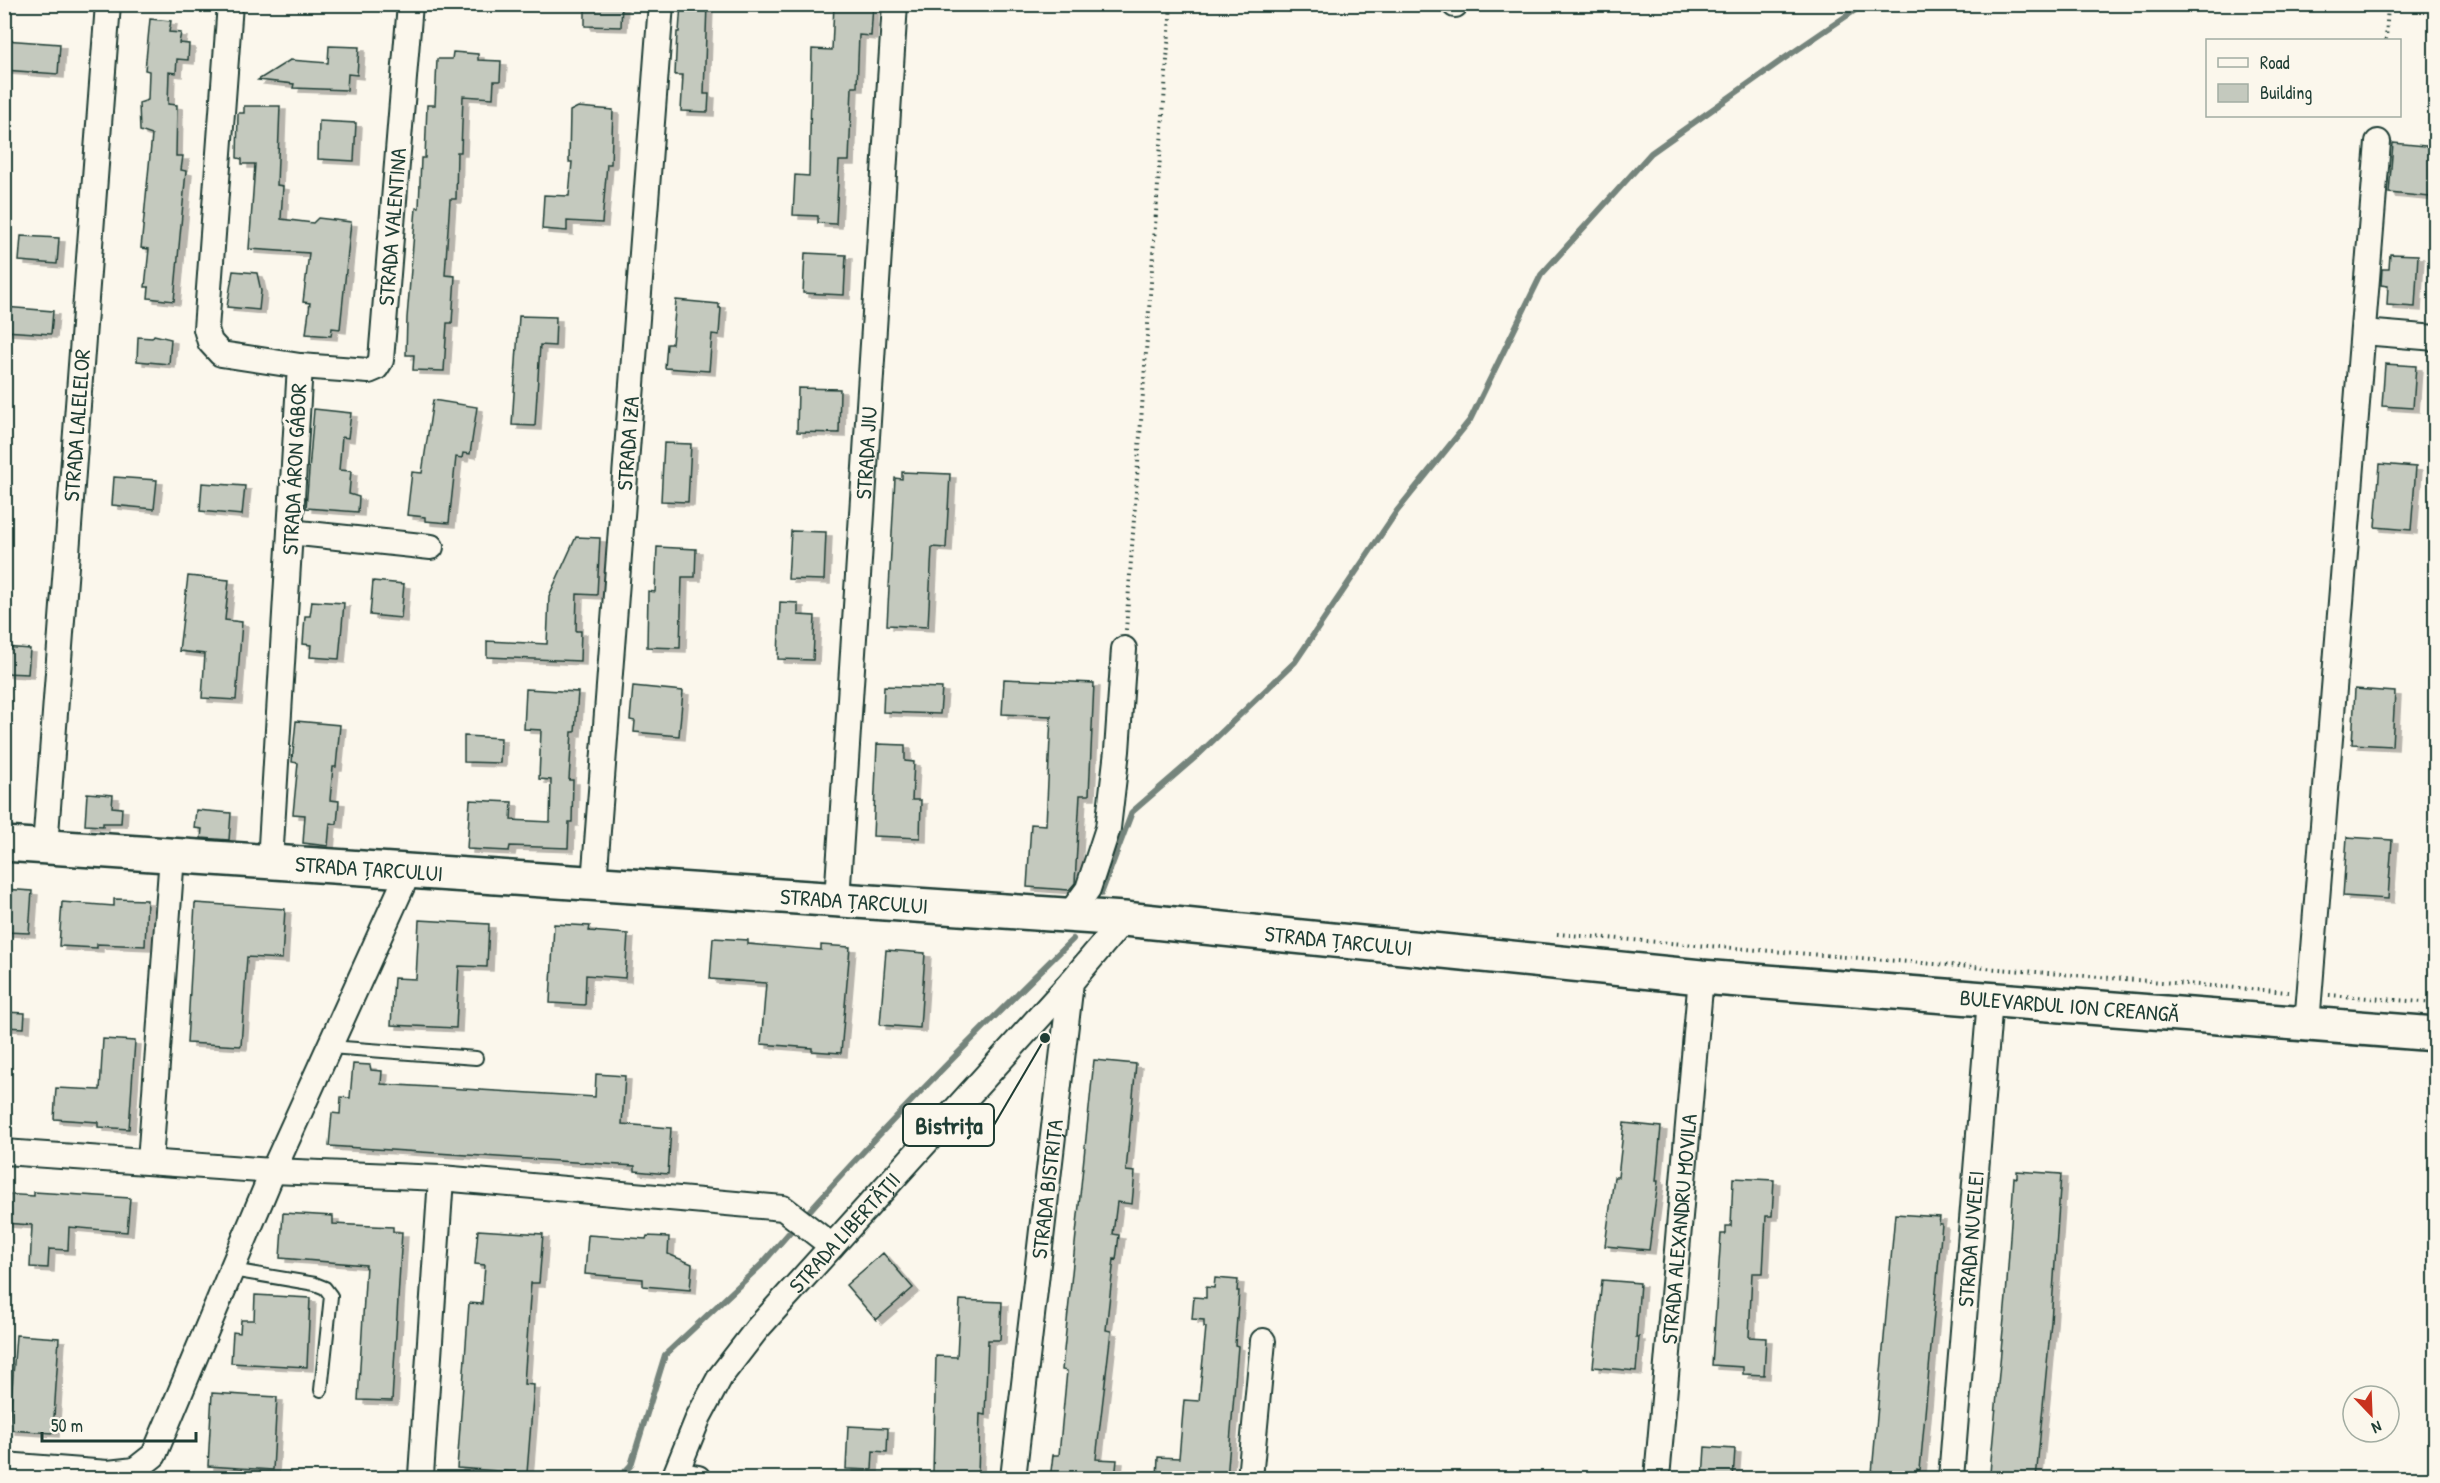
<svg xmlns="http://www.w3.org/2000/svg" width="2440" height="1483" viewBox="0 0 2440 1483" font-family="'Patrick Hand',sans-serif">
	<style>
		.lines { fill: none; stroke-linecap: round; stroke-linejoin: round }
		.stream { stroke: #74847b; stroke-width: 6 }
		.building { fill: #c4c9be; stroke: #1f3d34; stroke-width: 1.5; filter: url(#shadow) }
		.lane-casing { stroke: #1f3d34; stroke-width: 16 }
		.street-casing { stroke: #1f3d34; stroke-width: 28 }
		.secondary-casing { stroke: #1f3d34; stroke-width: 38 }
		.path { stroke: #1f3d34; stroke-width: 4; stroke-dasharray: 1.5 4.5; stroke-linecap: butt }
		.lane { stroke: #fbf7ec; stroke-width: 12 }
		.street { stroke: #fbf7ec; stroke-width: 24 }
		.secondary { stroke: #fbf7ec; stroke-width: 33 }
		.labels { text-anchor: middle; stroke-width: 6; stroke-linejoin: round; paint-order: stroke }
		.street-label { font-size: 22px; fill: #1f3d34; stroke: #fbf7ec }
		.leader { fill: none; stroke: #1f3d34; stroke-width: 2 }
		.callout-dot { fill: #1f3d34; stroke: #fbf7ec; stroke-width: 2 }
		.callout { fill: #fbf7ec; stroke: #1f3d34; stroke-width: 2 }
		.callout-label { font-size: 24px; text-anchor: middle; font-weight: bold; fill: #1f3d34 }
	</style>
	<defs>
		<filter id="shadow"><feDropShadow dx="6" dy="4" stdDeviation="0" flood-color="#0004"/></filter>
	</defs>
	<rect width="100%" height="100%" fill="#fbf7ec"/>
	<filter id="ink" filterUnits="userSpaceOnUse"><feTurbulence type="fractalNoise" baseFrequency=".0167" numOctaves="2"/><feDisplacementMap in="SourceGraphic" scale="12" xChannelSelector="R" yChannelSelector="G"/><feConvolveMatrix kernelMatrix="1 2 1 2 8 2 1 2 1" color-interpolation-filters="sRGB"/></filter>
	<g filter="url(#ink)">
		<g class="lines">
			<path class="stream" d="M1101,894l31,-82 67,-58 96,-92 102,-151 73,-91 71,-145 110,-122 131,-93 82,-56
				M803,1218c86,-97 177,-188 270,-279
				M619,1478l12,-13 34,-110 96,-90 35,-40"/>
		</g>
		<path class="building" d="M585,4h37l-1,23 -36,-1z
			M681,4h26l-3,90h5l-1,18 -27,-1 2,-36h-8l2,-43h2z
			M834,4h39l-2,32 -12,-1 -2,52h-5l-3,74h-10l-3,63 -18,-1v-7l-25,-1 2,-40 14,1 3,-127 20,1z
			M150,19l21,2 -2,11 12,1 -2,10 10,1 -1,16 -11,-1 -1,14 -7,-1 -1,32 9,1 -1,51h7l-2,14 5,1 -12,130 -26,-3 1,-11h-4l4,-38 -8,-1 11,-113 -12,-4 -1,-28 9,-3 1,-29 -4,-1z
			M4,40l56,4 -2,30 -54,-4z
			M329,46l30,1 -2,28 -9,-1 -1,16 -54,-2 1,-4 -36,-4 32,-20 38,3z
			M453,52l25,2v6l23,1 -1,20h-6l-1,17 -30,-2 -2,56h-4l-1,47h-6l-5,76 10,1 -3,47h-5l-3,48 -31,-1 1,-15h-8l1,-37 9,-110h3l2,-50h4l2,-53h8l2,-46h15z
			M244,106h36l-3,79 6,1 -2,33 32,4 5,-5 33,4 -11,107 -8,-1 -1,8 -25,-2 4,-31 -7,-1 6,-49 -60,-4 6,-85h-13v-5l-5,-1 1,-45h6z
			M578,107l35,3 -2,54h-4l-5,59 -35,-2v10l-25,-2 2,-34 25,1 3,-34h-3l1,-51z
			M319,121l37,2 -2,38 -36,-2z
			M2393,143l43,4v43l-5,-1 -1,8 -41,-4z
			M21,236l38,2 -2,26 -38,-3z
			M805,253l41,2 -2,40 -41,-2z
			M2390,254l28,1 -3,52 -28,-2 1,-19 -7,-1 1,-16h7z
			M233,271l24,2 4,18 -2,19 -32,-3z
			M676,300l43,4v4h2l-2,27 -7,-1 -3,37 -44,-3 2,-24h5z
			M4,307l49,4 -2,23 -47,-3z
			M519,316l37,1 -1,29 -15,-1 -5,81 -23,-1z
			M154,335l17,4 -2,25 -32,-3 1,-24 14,1z
			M2385,364l31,2 -3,42 -31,-2z
			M798,388l42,1 -1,44 -42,-1z
			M433,400l44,7 -7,47 -7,-1 -1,5 -6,-1 -7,66 -24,-2v-4l-18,-2 5,-43 10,1z
			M314,409l37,4 -3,25 -6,-1 -3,33 12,1 -2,23 10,3 -1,15 -52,-4z
			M664,443l27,1 -3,58 -27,-1z
			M2380,464l36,3 -5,63 -36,-3z
			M902,472l48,2 -4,74 -14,-1 -4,80 -41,-2 8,-147 7,1z
			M114,477l43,3 -3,29 -42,-4z
			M202,483l43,3 -3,29 -42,-4z
			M791,531l35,1 -2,48 -36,-1z
			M576,537l24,1 -3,57 -20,-1 -1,37h5l-1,30 -93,-4v-16l60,3 2,-48z
			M657,547l39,2 -1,28h-13l-2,71 -33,-1 1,-56 7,1z
			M188,576l41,4 -4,40 17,2 -6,78 -34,-2 3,-44 -26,-3z
			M373,581l31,3 -3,34 -31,-3z
			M312,601l32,2 -5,56 -29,-2 1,-12 -8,-1 2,-28h5z
			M780,602l18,1v12l17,1 -2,44 -35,-1z
			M4,647l26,2 -2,25 -24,-1z
			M1004,679l90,4 -5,112h-9l-5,88 -6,7 -42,-3 4,-63 15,1 5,-109 -49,-2z
			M633,686l50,5 -4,45 -45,-4 1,-11 -5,-1z
			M884,686l58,2 -2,26 -57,-2z
			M526,689l52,3 -3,40h-3l-3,48h4l-1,42h-3l-1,26 -58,-2 -1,5 -42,-2 3,-49 42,2 -1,18 39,2 1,-42 -12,-1 2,-49 -17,-1z
			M2355,689l40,3 -3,54 -40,-2z
			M296,721l44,4 -4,42h-3l-3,33 9,1 -2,23 -7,-1 -2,23 -25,-3 2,-28 -12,-1 5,-51 -6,-1z
			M464,736l37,2 -1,25 -36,-1z
			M877,744l28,1v16l9,1 -2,38h9l-1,38 -47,-2z
			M87,793l26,2 -1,12 10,1 -1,15h-18v3l-18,-1z
			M196,810l35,3 -2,27 -28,-2 1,-9 -8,-1z
			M2347,837l45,3 -4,59 -45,-3z
			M4,889l28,2 -3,42 -25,-1z
			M114,899l33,1 -2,46 -48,-2v4l-38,-2 3,-44 52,4z
			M195,903l90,6 -3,50 -35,-2 -6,89 -54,-3z
			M419,920l70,4 -2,43 -28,-1 -3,62 -65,-3 3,-47 22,1z
			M554,924l36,2 -1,5 39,3 -3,44 -39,-3 -1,30 -35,-2z
			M713,938l35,2v4l73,6v-5l29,2 -9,106 -29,-2v-3l-51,-4 5,-61 -56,-4z
			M886,950l39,3 -5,75 -40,-3z
			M4,1012l21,1 -1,15 -20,-1z
			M103,1039l32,2 -6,88 -31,-2v-5l-44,-3 2,-31 44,2z
			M1094,1060l42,4 -10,107 9,1 -3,32 -15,-2 -4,32 6,1 -3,25 -2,-1 -8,71 5,1 -15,128 21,1 -2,19h-65l3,-24h6l8,-84 -5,-1z
			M353,1064l17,1 1,5 11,1 -1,13 214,13 1,-23 29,2 -3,48 49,4 -3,46 -33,-3v-5l-306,-20 3,-33 8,1 1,-17 9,1z
			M1624,1123l37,4 -5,54h2l-9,69 -44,-4 9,-69h4z
			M2017,1171l44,3 -10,148 -15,157h-44l1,-4 -3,-1 1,-14 15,-163 8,-120 3,1z
			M1733,1178l41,2 -2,36h-6l-3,57h-11l-3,64 17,1 -2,37 -21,-1v-7l-31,-2 9,-131h5v-8h5z
			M34,1192l96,6 -3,34 -58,-5 -1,23 -19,-1 -1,19 -18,-1 2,-42 -28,-2v-29l30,2z
			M283,1213l50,3v8l60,3v5h9l-10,169 -34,-1 8,-135 -86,-7z
			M1895,1214l45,3 -1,7h3l-22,246 -3,-1 -1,7 -44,-3z
			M478,1230l65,4 -4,49h-8l-7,101 10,1 -7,88 -70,-5 12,-165 13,1 3,-39 -10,-1z
			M588,1235l58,4 1,-3 22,1 -1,17 24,10 -2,26 -47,-4v-7l-58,-5z
			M883,1253l30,35 -37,32 -30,-35z
			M1215,1278l23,2 -1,11h2l-4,54 3,1 -11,133h-70l1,-22 21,1 5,-58 15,1 7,-74h-2v-7l-12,-1 2,-22 12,1v-11l8,1z
			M1602,1280l38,3 -4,54h3l-3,34 -43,-4z
			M255,1295l55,3 -3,69 -76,-4 2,-31 7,1 1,-13h13z
			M960,1300l42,2 -2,38h-12l-3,75 -5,-1 -2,60 -45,-1 3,-117 21,1z
			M16,1335l43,3 -6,95 -44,-3z
			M212,1393l65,4 -4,73 -65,-4z
			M848,1426l40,2 -1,24 -14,-1 -1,19 -26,-1z
			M1705,1447l30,2 -2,30h-30z"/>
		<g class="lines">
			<defs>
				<path id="lane" d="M330,1047l146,11
					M232,1270l83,14 10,4 6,8 -10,94"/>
				<g id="street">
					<path d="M230,4l-24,325 4,13 11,12 79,12 -30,496"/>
					<path d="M1455,5v-1"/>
					<path d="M2363,332l73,6"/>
					<path id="s1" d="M300,366l69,5 7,-3 5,-8 29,-356"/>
					<path d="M290,532l141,15"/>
					<path id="s2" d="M45,847l63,-843"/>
					<path id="s3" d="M594,883l67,-879"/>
					<path id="s4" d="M837,900l58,-896"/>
					<path d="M1069,915l19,-26 20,-61 9,-77 7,-102"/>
					<path d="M2307,1024l71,-882"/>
					<path d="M4,1152l269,19 168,7 342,30 49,38"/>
					<path d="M150,1162l22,-307"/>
					<path d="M4,1465l104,8 27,-3 19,-15 119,-284 136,-300"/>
					<path d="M677,1474l21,4"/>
					<path d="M421,1475l20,-297"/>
					<path id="s5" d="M674,1478l25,-62 21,-39 37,-48 314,-347"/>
					<path id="s6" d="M1013,1478l58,-496 53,-63"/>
					<path d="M1250,1478l13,-137"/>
					<path id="s7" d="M1657,1478l44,-501"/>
					<path id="s8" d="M1951,1478l39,-479"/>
				</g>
				<g id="secondary">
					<path id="s9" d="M4,844l1120,75 577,58 735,57"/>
				</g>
			</defs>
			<use href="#lane" class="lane-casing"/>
			<use href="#street" class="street-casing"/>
			<use href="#secondary" class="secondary-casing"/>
			<path class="path" d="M2386,40l2,-36
				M1126,630l45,-626
				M1557,934l731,58
				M2329,995l107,8"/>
			<use href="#lane" class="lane"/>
			<use href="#street" class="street"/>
			<use href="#secondary" class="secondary"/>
		</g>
	</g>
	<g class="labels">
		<g class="street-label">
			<text dy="8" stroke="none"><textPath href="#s1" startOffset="220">STRADA VALENTINA</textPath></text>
			<text dy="8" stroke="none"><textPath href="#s2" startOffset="423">STRADA LALELELOR</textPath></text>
			<text dy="8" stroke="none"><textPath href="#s3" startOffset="441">STRADA IZA</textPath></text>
			<text dy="8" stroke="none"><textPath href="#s4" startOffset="448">STRADA JIU</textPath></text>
			<text transform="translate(294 469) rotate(-87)" y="8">STRADA ÁRON GÁBOR</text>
			<text dy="8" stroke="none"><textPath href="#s9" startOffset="366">STRADA ȚARCULUI</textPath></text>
			<text dy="8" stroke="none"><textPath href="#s9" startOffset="852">STRADA ȚARCULUI</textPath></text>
			<text dy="8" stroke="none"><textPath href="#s9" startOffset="1338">STRADA ȚARCULUI</textPath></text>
			<text dy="8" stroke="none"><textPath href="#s9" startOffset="2072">BULEVARDUL ION CREANGĂ</textPath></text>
			<text dy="8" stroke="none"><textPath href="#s6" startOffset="291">STRADA BISTRIȚA</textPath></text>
			<text dy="8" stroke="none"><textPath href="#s7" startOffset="250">STRADA ALEXANDRU MOVILA</textPath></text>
			<text dy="8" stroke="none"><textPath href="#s5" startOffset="302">STRADA LIBERTĂȚII</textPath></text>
			<text dy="8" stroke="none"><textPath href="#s8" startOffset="240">STRADA NUVELEI</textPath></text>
		</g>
	</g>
	<path class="leader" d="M1045 1038L994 1125"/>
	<circle class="callout-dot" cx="1045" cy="1038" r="6"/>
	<rect class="callout" x="903" y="1104" width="91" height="42" rx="6"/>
	<g class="callout-label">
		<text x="949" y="1134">Bistrița</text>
	</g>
	<rect width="2440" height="1483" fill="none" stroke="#fbf7ec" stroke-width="24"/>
	<rect x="12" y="12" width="2416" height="1459" fill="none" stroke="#1f3d34" stroke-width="2" filter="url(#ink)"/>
	<rect x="2206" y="39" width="195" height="78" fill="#fbf7ec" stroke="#a3ada2" stroke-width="1.5"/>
	<rect x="2218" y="58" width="30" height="9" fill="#fbf7ec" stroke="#a3ada2" stroke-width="1.5"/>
	<text x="2260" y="69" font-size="18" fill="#1f3d34">Road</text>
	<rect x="2218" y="84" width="30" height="18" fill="#c4c9be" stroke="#a3ada2" stroke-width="1.5"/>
	<text x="2260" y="99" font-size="18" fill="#1f3d34">Building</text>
	<g transform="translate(2371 1414) rotate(157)"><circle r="28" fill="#fbf7ec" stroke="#a3ada2" stroke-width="1.5"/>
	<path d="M0-4.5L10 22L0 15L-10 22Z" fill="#c8321e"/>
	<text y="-9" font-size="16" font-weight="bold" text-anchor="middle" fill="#1f3d34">N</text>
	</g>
	<path d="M42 1432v9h154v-9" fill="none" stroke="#1f3d34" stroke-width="3"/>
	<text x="51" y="1432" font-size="18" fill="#1f3d34" stroke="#fbf7ec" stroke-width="4.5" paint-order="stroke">50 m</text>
</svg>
